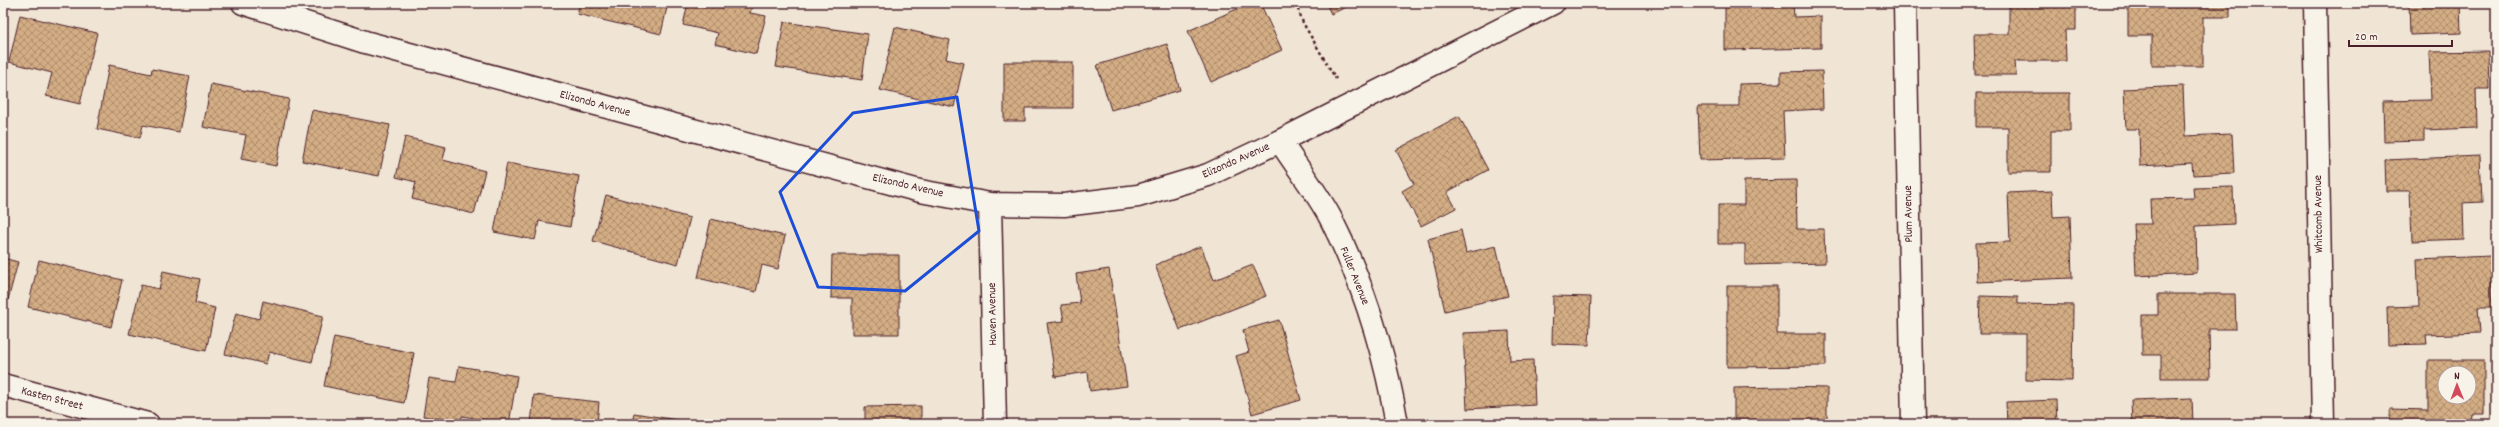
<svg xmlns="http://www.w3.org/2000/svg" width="2499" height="427" font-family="Dekko,sans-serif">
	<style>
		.building { fill: url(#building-cross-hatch); stroke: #4a1f2b; fill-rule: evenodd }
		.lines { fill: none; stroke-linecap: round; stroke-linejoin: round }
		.minor-casing { stroke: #4a1f2b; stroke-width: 25 }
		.path { stroke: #4a1f2b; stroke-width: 2.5; stroke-dasharray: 3 3; stroke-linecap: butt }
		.minor { stroke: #f7f3e8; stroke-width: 22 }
		.marked { fill: none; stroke: #1d4ed8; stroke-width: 3; stroke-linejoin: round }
		.labels { text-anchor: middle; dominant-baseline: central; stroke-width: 3; stroke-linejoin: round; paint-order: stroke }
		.street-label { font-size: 12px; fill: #4a1f2b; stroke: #f7f3e8 }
	</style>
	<defs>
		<pattern id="building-cross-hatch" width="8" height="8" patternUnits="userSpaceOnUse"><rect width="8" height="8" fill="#d3ad84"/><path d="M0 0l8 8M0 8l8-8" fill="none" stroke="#ad8c6c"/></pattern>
	</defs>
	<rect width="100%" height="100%" fill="#f0e5d4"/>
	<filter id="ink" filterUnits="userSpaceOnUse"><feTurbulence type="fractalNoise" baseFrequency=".025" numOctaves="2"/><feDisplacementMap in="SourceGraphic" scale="8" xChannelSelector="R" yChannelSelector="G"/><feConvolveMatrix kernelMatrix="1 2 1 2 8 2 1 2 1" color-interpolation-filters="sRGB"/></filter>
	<g filter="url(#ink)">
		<g class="building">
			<polygon points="580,3 668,3 661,34 577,14"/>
			<polygon points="688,3 753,3 750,13 766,16 756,54 715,44 718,33 683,25"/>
			<polygon points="1250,3 1260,3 1282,50 1211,82 1188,31"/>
			<polygon points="1326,3 1355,3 1331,14"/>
			<polygon points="1742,3 1793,3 1794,17 1821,16 1821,48 1725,50 1725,5 1742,6"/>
			<polygon points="2009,3 2076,3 2076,30 2065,30 2066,61 2015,61 2016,75 1975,75 1974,34 2009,34"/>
			<polygon points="2128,3 2230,3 2230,17 2203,17 2203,66 2152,66 2152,36 2128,36"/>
			<polygon points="2409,3 2460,3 2461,33 2410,35"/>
			<polygon points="20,15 97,33 80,104 46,96 52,73 9,62"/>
			<polygon points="784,22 868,34 862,80 776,67"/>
			<polygon points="895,27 950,40 946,59 964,63 954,107 880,90"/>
			<polygon points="1167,44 1180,90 1111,110 1097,65"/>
			<polygon points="2488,51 2489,89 2476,89 2477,128 2424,130 2424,140 2384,141 2383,101 2431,100 2429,52"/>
			<polygon points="1004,62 1073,62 1073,108 1025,108 1025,121 1004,121"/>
			<polygon points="109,65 151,74 152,69 190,76 179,132 143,125 140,138 97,129"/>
			<polygon points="1822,71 1823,109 1783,111 1785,158 1700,160 1698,106 1739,106 1739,84 1781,83 1781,72"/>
			<polygon points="211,84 289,99 276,166 241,159 246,135 203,127"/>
			<polygon points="2183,86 2185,136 2232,134 2234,173 2193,175 2192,163 2140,166 2139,129 2126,129 2124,89"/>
			<polygon points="1976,93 2070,93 2070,131 2051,131 2051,172 2008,172 2008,127 1976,127"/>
			<polygon points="312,110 390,125 379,176 302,161"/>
			<polygon points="1459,116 1488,170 1447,192 1456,208 1421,226 1402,191 1414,184 1396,150"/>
			<polygon points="405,137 446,147 443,160 485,171 474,214 412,199 416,182 396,177"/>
			<polygon points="2480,156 2482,202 2463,203 2464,239 2412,241 2410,191 2386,191 2385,160"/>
			<polygon points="507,163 579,176 570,227 539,221 535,240 494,232"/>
			<polygon points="1796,180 1797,229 1824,229 1825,263 1745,265 1745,244 1718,244 1718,205 1744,205 1744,181"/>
			<polygon points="2233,187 2234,224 2196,226 2197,273 2136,276 2134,224 2151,224 2150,199 2194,198 2193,188"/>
			<polygon points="2052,191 2053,217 2070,216 2072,278 1977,282 1976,243 2010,242 2008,193"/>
			<polygon points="606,195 690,218 678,264 593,241"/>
			<polygon points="711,219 785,236 778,269 762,265 756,292 698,278"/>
			<polygon points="1461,230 1466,253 1496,246 1508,296 1445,311 1428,239"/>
			<polygon points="3,239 6,240 3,252"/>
			<polygon points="1201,246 1214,280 1253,265 1266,296 1180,330 1155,265"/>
			<polygon points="832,255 899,255 899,334 852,334 852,298 831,298"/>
			<polygon points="2491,256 2493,307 2478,307 2480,333 2426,335 2427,344 2388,345 2387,307 2419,306 2417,259"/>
			<polygon points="3,258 18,262 8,300 3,299"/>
			<polygon points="39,260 122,280 111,327 28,307"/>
			<polygon points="1109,269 1127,386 1090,391 1088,372 1055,377 1047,323 1064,321 1061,305 1080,303 1076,274"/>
			<polygon points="163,271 200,279 195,303 215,308 206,351 129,334 141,285 159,289"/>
			<polygon points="1727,286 1777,286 1777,334 1826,334 1826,366 1727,367"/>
			<polygon points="2158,294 2235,294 2236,329 2209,329 2210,378 2161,378 2161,355 2142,355 2142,315 2158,315"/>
			<polygon points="1553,296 1591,297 1589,345 1552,344"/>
			<polygon points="1980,296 2018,297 2018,304 2073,305 2072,381 2026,380 2026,334 1979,334"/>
			<polygon points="263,301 323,316 312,362 269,352 266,364 225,354 236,313 259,319"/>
			<polygon points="1279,320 1301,400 1252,414 1236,356 1249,352 1243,330"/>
			<polygon points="1509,331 1510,361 1533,360 1535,405 1467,409 1463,333"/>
			<polygon points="334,337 414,353 404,403 324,386"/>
			<path d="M 2428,360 L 2484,360 L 2484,414 L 2472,414 L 2471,424 L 2390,424 L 2390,409 L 2428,410 ZM 2445,373 L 2469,373 L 2469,397 L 2445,397 Z"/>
			<polygon points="459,366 517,376 509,424 462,416 461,422 423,416 429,378 456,382"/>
			<polygon points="1782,387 1827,388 1827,424 1734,424 1734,388"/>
			<polygon points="534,395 599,402 597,424 531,424"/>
			<polygon points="2192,398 2193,424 2132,424 2131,400"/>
			<polygon points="2056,400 2057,424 2007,424 2006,402"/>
			<polygon points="921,406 921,424 865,424 865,407"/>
			<polygon points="634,413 702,424 632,424"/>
			<polygon points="1556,422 1556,424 1506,424"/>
			<polygon points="1717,422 1717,424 1682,424 1682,423"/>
		</g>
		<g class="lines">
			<defs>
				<g id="minor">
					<polyline points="243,3 365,42 920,191 990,204 1064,205 1138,196 1208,175 1280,141 1553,3"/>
					<polyline points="1905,3 1913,424"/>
					<polyline points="2315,3 2323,424"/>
					<path d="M 1280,141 C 1296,166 1316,191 1330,217 C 1363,282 1385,353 1397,424"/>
					<polyline points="990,204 995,424"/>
					<polyline points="3,385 148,424"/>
				</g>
			</defs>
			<use href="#minor" class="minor-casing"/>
			<polyline class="path" points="1296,3 1303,23 1336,79"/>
			<use href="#minor" class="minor"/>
		</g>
	</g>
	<path class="marked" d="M 957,97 L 979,231 L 905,291 L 818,287 L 780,192 L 853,113 Z"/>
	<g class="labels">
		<g class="street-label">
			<text transform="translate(595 104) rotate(15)">Elizondo Avenue</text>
			<text transform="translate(1236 161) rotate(-24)">Elizondo Avenue</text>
			<text transform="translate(908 186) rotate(13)">Elizondo Avenue</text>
			<text transform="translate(1909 214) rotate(-91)">Plum Avenue</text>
			<text transform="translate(2319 214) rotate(-91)">Whitcomb Avenue</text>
			<text transform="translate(1354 276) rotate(68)">Fuller Avenue</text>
			<text transform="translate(993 314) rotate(-91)">Haven Avenue</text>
			<text transform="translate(52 399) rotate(15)">Kasten Street</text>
		</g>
	</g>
	<rect width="2499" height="427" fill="none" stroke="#f7f3e8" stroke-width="16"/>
	<rect x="8" y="8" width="2483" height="411" fill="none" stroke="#4a1f2b" stroke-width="1.5" filter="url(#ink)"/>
	<g transform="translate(2457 385) rotate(359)"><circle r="19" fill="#f7f3e8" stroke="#b29e9c"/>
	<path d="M0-3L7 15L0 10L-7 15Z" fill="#d1495b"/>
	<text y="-6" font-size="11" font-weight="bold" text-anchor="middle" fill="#4a1f2b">N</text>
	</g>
	<path d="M2349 40v6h103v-6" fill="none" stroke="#4a1f2b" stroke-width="2"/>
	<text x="2355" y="40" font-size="12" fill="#4a1f2b" stroke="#f7f3e8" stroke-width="3" paint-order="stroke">20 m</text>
</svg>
